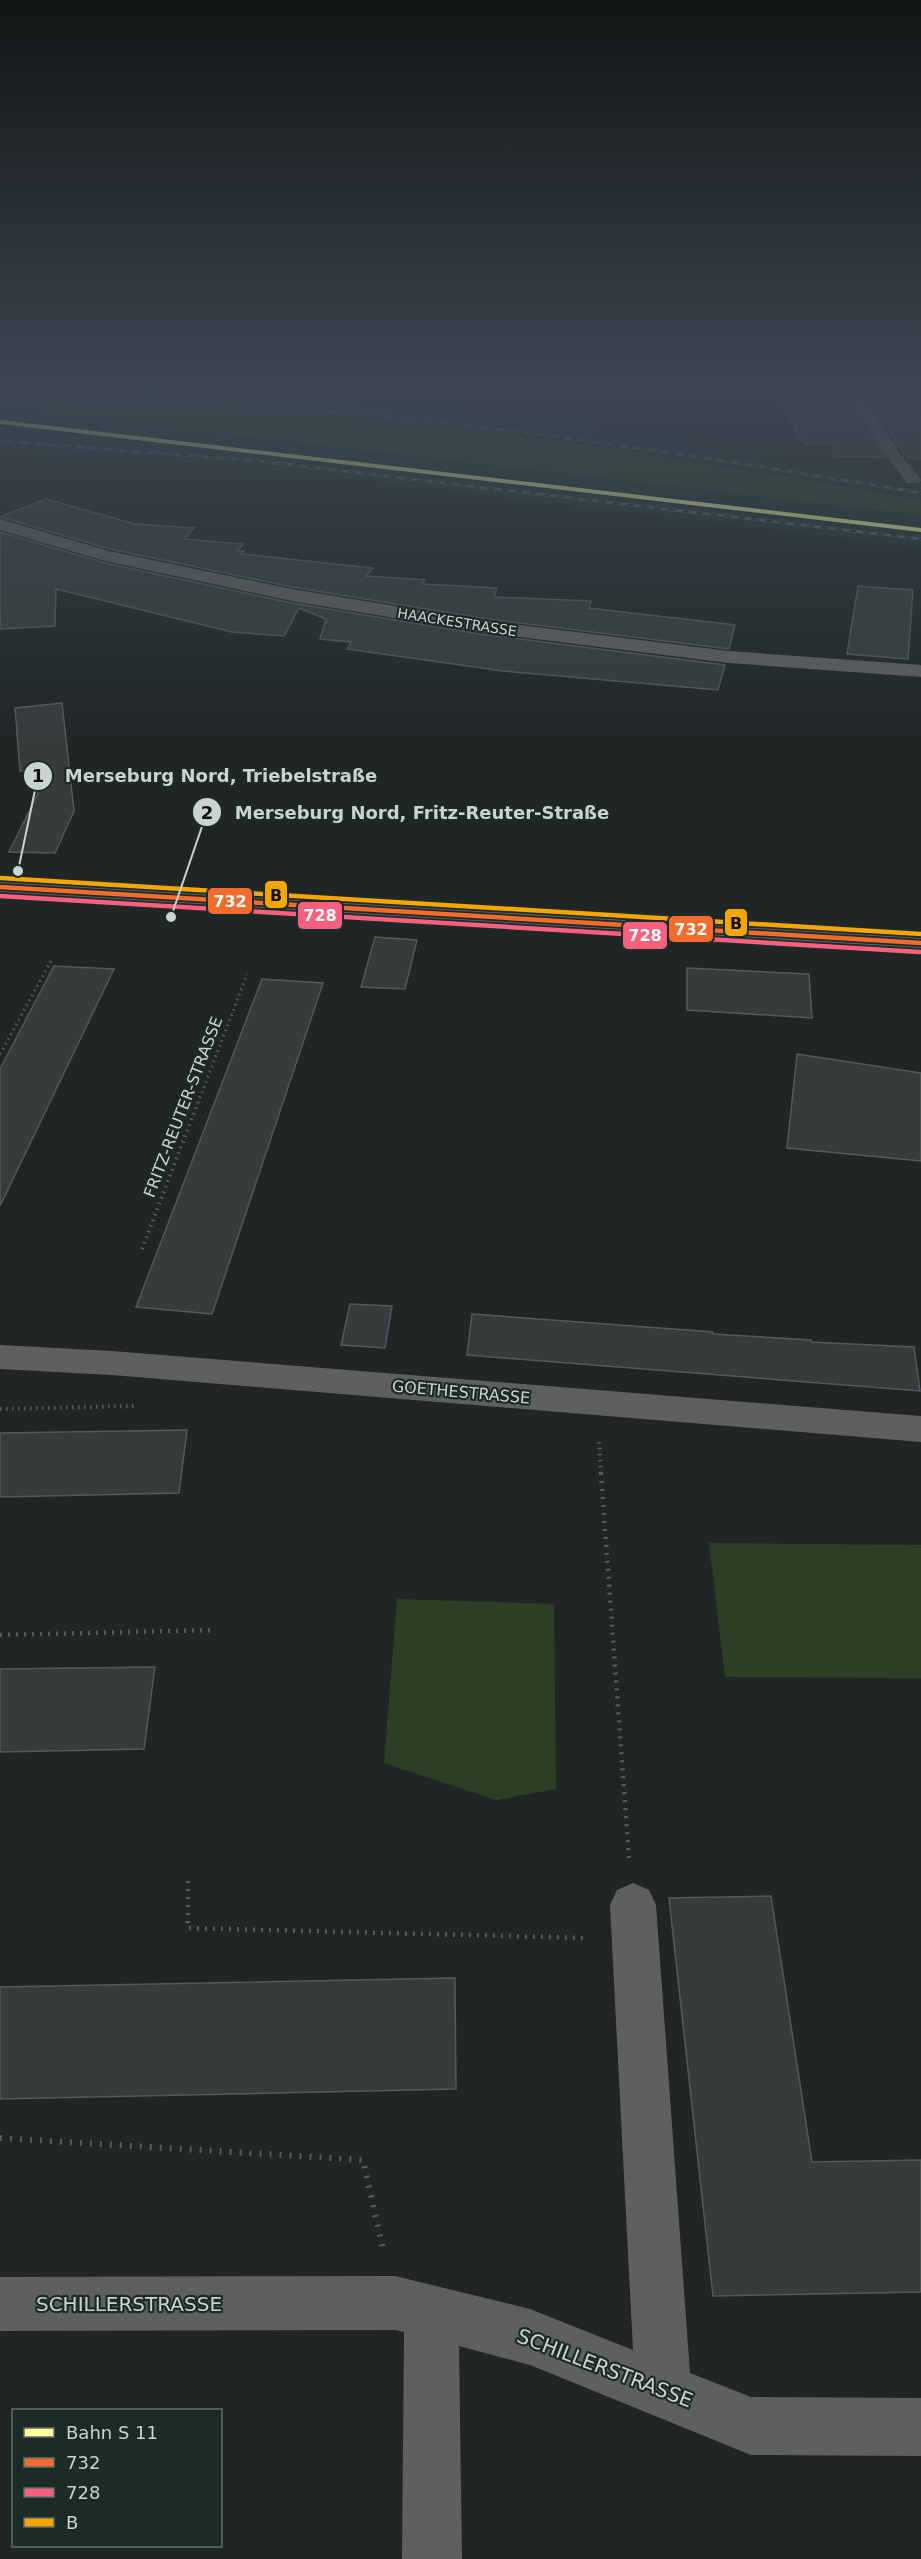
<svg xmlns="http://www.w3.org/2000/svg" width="921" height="2559" font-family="'DejaVu Sans',sans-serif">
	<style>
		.built { fill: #1c302e }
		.green { fill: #2c3f24 }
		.building { fill: #363c3c; stroke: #53595a; stroke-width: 1.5 }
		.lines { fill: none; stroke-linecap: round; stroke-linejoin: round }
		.path-far3 { stroke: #585c5b; stroke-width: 3; stroke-dasharray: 1.5 4; stroke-linecap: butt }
		.path-far2 { stroke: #585c5b; stroke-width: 4; stroke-dasharray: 1.5 4.5; stroke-linecap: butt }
		.path-far1 { stroke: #585c5b; stroke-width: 4.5; stroke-dasharray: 2 6; stroke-linecap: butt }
		.path { stroke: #585c5b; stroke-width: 6; stroke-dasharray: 2 8; stroke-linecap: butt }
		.minor { fill: #5d605f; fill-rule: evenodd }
		.major { fill: #5c605f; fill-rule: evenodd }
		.rail-casing { stroke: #5b5d5d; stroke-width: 3 }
		.rail { stroke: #1c2a28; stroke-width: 2; stroke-dasharray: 7; stroke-linecap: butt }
		.bus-1-casing { stroke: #1c2a28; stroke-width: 8 }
		.bus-2-casing { stroke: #1c2a28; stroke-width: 8 }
		.bus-3-casing { stroke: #1c2a28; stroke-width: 8 }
		.bus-1 { stroke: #f36c2b; stroke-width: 4.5 }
		.bus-2 { stroke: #f8607d; stroke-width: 4.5 }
		.bus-3 { stroke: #f7a600; stroke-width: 4.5 }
		.rail-1-casing { stroke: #1c2a28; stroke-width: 6 }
		.rail-1 { stroke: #ffff9c; stroke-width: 4 }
		.labels { text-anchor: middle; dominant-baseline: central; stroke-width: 4.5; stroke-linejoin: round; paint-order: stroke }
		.far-street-label { font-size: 14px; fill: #cbd3d2; stroke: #1c2a28 }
		.street-label { font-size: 16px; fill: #cbd3d2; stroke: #1c2a28 }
		.near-street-label { font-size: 20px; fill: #cbd3d2; stroke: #1c2a28 }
		.leader { fill: none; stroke: #cbd3d2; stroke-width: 2 }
		.callout-dot { fill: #cbd3d2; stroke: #1c2a28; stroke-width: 2 }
		.mark-label { font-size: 18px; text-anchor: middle; font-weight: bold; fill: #111 }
		.callout-label { font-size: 18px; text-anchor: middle; font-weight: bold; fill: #cbd3d2; stroke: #1c2a28; stroke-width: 4.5; stroke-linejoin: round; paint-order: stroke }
		.line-badge { stroke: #1c2a28; stroke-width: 2 }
		.badge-label { font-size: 16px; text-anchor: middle; font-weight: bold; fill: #fff }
		.pale-badge-label { font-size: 16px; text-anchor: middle; font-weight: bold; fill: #111 }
	</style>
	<rect width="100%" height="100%" fill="#202626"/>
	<g class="built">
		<polygon points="0,388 214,393 467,414 609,432 921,487 921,500 729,468 334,416 209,408 0,403"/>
		<polygon points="0,408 921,515 921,548 250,467 0,447 0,431 17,431 0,429"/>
	</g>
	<g class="green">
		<path d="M 0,403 C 149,405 298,409 447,427 C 606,446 763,473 921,500 L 921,515 L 0,408 Z"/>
		<polygon points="709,1543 921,1545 921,1678 725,1677"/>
		<polygon points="397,1599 554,1604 556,1789 496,1800 384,1763"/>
	</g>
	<g class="building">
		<polygon points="775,390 844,393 885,457 834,456 832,444 804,444"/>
		<polygon points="863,393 921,393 921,459 907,458"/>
		<polygon points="46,499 135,524 194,528 184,539 243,544 237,551 244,551 241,554 373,568 366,576 425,580 423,584 497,588 494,597 591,601 589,608 735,625 729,649 480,618 292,587 110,549 0,517"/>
		<polygon points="0,532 105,563 292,603 480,634 725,665 718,690 503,671 347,649 351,642 320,639 326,619 299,608 284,636 232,632 56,589 55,626 0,629"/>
		<polygon points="858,586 913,590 908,659 847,654"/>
		<polygon points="62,703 74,811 55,853 9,852 50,769 20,771 15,708"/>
		<polygon points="375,937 417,940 405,989 361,987"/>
		<polygon points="54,966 114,969 0,1206 0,1069"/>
		<polygon points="687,968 809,974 812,1018 687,1010"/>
		<polygon points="262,979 323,983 212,1314 136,1307"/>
		<polygon points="797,1054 921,1073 921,1161 787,1148"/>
		<polygon points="350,1304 392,1306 385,1348 341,1345"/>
		<polygon points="472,1314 713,1332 713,1334 811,1340 811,1342 914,1347 920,1391 467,1355"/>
		<polygon points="187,1430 179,1493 0,1497 0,1433"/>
		<polygon points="155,1667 144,1749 0,1752 0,1669"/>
		<polygon points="771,1896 812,2162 921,2160 921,2292 713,2296 669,1898"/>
		<polygon points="455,1978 456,2089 0,2099 0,1987"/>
	</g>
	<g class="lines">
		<g class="path-far3">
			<polyline points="0,1054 52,959"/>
			<polyline points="200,1098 247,974"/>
		</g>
		<g class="path-far2">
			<polyline points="142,1249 200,1097"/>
			<polyline points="0,1409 134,1406"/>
			<polyline points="599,1442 601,1475"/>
		</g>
		<g class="path-far1">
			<polyline points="601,1473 629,1859"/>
			<polyline points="0,1635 216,1630"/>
			<polyline points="188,1881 188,1928 586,1938"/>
		</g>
		<polyline class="path" points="0,2138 363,2160 383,2249"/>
		<g class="minor">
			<polygon points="841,384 855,384 899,452 921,480 919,483 907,483 885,454"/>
			<polygon points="0,519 109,551 292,589 480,620 729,651 921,665 921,677 729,663 480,632 292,601 105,561 0,530"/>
			<polygon points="0,1345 112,1351 921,1416 921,1442 112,1375 0,1369"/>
			<polygon points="633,1883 649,1890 656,1905 690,2373 751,2397 921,2398 921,2456 751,2455 530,2365 459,2346 462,2559 402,2559 404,2332 395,2330 0,2331 0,2277 395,2276 530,2309 633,2350 610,1905 617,1890"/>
		</g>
		<polygon class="major" points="0,880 921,935 921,951 0,894"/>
		<defs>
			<g id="rail">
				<path d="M 0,398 C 117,399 233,402 349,413 C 541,431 731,461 921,493"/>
				<polyline points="0,441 258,461 921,539"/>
			</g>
		</defs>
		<use href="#rail" class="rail-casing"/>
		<use href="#rail" class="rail"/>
		<defs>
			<polyline id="bus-1" points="0,887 921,943"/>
			<polyline id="bus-2" points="0,896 920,952"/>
			<polyline id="bus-3" points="1,878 921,934"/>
		</defs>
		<use href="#bus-1" class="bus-1-casing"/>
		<use href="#bus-2" class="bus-2-casing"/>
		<use href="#bus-3" class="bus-3-casing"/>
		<use href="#bus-1" class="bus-1"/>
		<use href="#bus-2" class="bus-2"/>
		<use href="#bus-3" class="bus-3"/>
		<defs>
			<polyline id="rail-1" points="0,422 921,530"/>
		</defs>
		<use href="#rail-1" class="rail-1-casing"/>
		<use href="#rail-1" class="rail-1"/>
	</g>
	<linearGradient id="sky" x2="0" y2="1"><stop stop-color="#121515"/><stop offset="0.52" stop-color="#3c4752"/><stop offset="1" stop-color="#3c4752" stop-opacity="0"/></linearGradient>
	<rect width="921" height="742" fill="url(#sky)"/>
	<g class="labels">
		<g class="far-street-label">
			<text transform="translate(457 622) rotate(9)">HAACKESTRASSE</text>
		</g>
		<g class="street-label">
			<text transform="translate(183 1107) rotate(-69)">FRITZ-REUTER-STRASSE</text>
			<text transform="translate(461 1392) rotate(5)">GOETHESTRASSE</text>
		</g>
		<g class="near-street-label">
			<text x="129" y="2304">SCHILLERSTRASSE</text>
			<text transform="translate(605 2368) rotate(21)">SCHILLERSTRASSE</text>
		</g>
	</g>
	<path class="leader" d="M18 871L38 776M171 917L207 812"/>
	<g class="callout-dot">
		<circle cx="18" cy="871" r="6"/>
		<circle cx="171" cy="917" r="6"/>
		<circle cx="38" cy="776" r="15"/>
		<circle cx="207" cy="812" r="15"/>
	</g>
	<g class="mark-label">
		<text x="38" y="782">1</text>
		<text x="207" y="819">2</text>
	</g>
	<g class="callout-label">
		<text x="221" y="782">Merseburg Nord, Triebelstraße</text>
		<text x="422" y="819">Merseburg Nord, Fritz-Reuter-Straße</text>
	</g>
	<g class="line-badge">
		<rect x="264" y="880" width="24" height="29" rx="6" fill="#f7a600"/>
		<rect x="207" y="887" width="46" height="28" rx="6" fill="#f36c2b"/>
		<rect x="297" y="901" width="46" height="29" rx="6" fill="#f8607d"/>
		<rect x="724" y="908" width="24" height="29" rx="6" fill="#f7a600"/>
		<rect x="668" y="915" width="46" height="28" rx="6" fill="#f36c2b"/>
		<rect x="622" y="921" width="46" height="29" rx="6" fill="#f8607d"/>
	</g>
	<g class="badge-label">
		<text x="230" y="907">732</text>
		<text x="320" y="921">728</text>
		<text x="691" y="935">732</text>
		<text x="645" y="941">728</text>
	</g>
	<g class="pale-badge-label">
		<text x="276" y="901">B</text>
		<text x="736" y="929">B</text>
	</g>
	<rect x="12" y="2409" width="210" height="138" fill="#1c2a28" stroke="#626e6c" stroke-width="1.5"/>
	<rect x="24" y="2428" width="30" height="9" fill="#ffff9c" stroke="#626e6c" stroke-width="1.5"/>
	<text x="66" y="2439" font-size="18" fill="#cbd3d2">Bahn S 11</text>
	<rect x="24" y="2458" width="30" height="9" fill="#f36c2b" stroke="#626e6c" stroke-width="1.5"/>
	<text x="66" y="2469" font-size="18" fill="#cbd3d2">732</text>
	<rect x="24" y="2488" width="30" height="9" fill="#f8607d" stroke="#626e6c" stroke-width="1.5"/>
	<text x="66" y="2499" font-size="18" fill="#cbd3d2">728</text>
	<rect x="24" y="2518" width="30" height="9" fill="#f7a600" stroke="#626e6c" stroke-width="1.5"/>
	<text x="66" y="2529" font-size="18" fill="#cbd3d2">B</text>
</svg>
